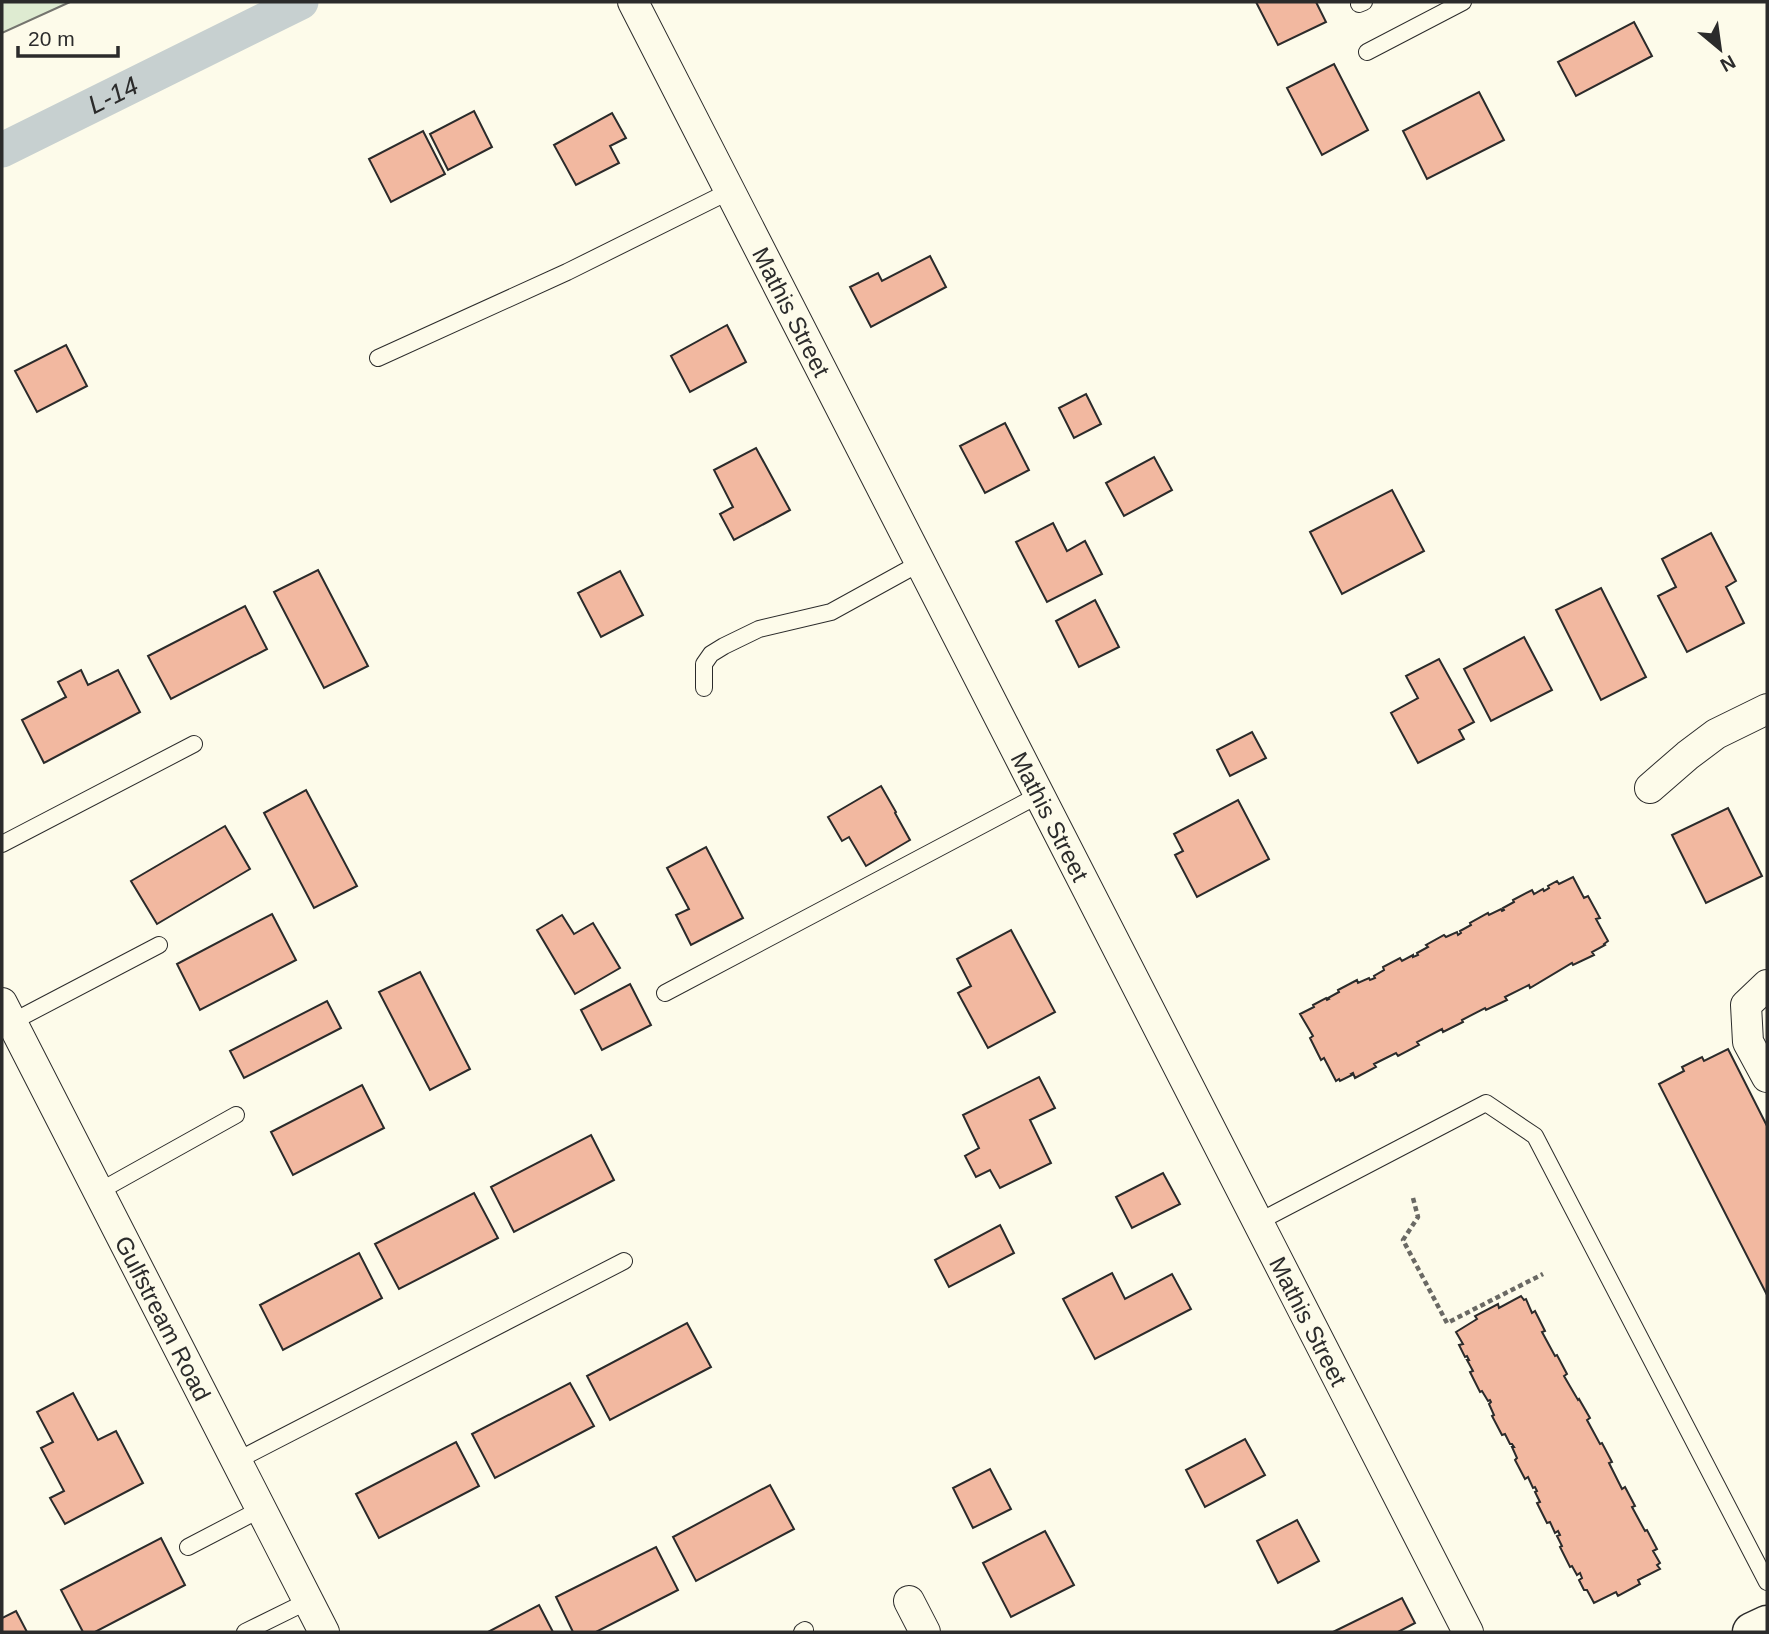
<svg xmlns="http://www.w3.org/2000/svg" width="1769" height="1634" font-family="Arial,sans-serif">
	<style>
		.green { fill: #deebd1; stroke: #74746e; stroke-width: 2 }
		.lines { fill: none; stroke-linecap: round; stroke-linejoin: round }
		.canal { stroke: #c7d0d0; stroke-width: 35 }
		.building { fill: #f2b8a0; stroke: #2b2b2b; stroke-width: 2 }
		.lane-casing { stroke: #2b2b2b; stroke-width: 18 }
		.street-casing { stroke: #2b2b2b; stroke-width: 32 }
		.secondary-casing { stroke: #2b2b2b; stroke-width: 41 }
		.path { stroke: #6a6964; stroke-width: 4.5; stroke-dasharray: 5 3.5; stroke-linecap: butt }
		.lane { stroke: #fdfbea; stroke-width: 16 }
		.street { stroke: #fdfbea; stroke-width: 30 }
		.secondary { stroke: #fdfbea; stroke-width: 38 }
		.labels { text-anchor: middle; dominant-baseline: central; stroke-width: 5; stroke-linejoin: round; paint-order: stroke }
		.street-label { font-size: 24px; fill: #2b2b2b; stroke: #fdfbea }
		.water-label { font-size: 26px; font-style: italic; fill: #2b2b2b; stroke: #fdfbea }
	</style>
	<rect width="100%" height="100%" fill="#fdfbea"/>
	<polygon class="green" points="2,2 70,2 2,33"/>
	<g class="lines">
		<path class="canal" id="s1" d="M 2,150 L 301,2"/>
	</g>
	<g class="building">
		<polygon points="1256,2 1316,2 1326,22 1278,45"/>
		<polygon points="1634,22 1652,56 1576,96 1558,62"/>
		<polygon points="1334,64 1368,130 1322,155 1287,88"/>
		<polygon points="1479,92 1504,140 1427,179 1403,131"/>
		<polygon points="474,111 492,147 448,170 430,134"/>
		<polygon points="612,113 626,138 610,146 619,163 576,185 554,145"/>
		<polygon points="423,131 445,174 391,202 369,159"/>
		<polygon points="930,256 946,287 871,327 850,287 878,273 882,281"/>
		<polygon points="727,325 746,362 690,392 671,356"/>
		<polygon points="66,345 87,386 37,412 15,371"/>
		<polygon points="1086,394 1101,424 1074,438 1059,408"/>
		<polygon points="1005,423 1029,470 985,493 960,446"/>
		<polygon points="756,448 790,510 734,540 720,514 733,507 714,470"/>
		<polygon points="1154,457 1172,490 1124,516 1106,483"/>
		<polygon points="1392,490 1424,551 1342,594 1310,532"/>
		<polygon points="1053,523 1067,551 1085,541 1102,574 1047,602 1016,542"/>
		<polygon points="1711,533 1736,581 1726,587 1744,623 1687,652 1658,596 1676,587 1662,559"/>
		<polygon points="318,570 368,666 324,688 274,592"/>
		<polygon points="620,571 643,615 601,637 578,593"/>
		<polygon points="1601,588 1646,677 1601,700 1556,610"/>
		<polygon points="1095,600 1119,647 1079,667 1056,621"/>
		<polygon points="245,606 267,649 171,699 148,656"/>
		<polygon points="1524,637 1552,690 1491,721 1464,669"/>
		<polygon points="1439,659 1474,722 1459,730 1464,739 1418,763 1391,713 1418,698 1406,676"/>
		<polygon points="81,670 88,685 118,670 140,712 44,763 22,720 66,697 58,682"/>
		<polygon points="1252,732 1266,758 1230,776 1217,750"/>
		<polygon points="881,786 896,812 895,813 910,840 866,866 849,837 842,841 828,817"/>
		<polygon points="306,790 357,886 314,908 264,813"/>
		<polygon points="1238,800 1269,859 1197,897 1175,855 1183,851 1174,834"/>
		<polygon points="1728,808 1762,876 1706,903 1672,835"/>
		<polygon points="225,826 250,869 157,924 131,881"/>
		<polygon points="706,847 743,918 691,945 676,915 689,909 667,868"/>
		<polygon points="1573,877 1584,898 1588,896 1600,918 1596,919 1608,941 1604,944 1605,945 1592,952 1594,955 1573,965 1572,963 1530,988 1529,985 1505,997 1507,1000 1486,1010 1485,1008 1462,1020 1463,1022 1443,1032 1442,1029 1417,1042 1419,1045 1398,1056 1396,1053 1374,1064 1376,1067 1355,1078 1353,1073 1351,1074 1352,1075 1340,1081 1339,1079 1336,1081 1324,1058 1321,1060 1310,1038 1313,1036 1300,1014 1314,1007 1313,1005 1326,998 1327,1000 1329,999 1328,998 1339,992 1338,990 1357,980 1358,983 1369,978 1370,980 1375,978 1374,976 1384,970 1383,967 1400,958 1402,961 1413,955 1413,957 1418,955 1417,953 1428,947 1426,945 1444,935 1446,937 1457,932 1458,935 1461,933 1460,931 1471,925 1470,923 1488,913 1489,915 1501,909 1502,911 1504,910 1503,908 1514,902 1513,900 1532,890 1534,894 1543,889 1544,891 1549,888 1548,886 1557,881 1559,884"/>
		<polygon points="272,914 296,960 200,1010 177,964"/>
		<polygon points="562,915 574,934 593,923 620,968 575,994 537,930"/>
		<polygon points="1011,930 1055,1012 988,1048 958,993 971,986 957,959"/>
		<polygon points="420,972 470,1069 430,1090 379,992"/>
		<polygon points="630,984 651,1025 602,1050 581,1010"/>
		<polygon points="327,1001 341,1028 244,1078 230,1051"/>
		<polygon points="1728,1049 1767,1126 1767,1295 1659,1084 1684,1071 1682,1067 1702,1057 1704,1061"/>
		<polygon points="1039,1077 1055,1108 1030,1120 1051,1163 1000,1188 990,1170 976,1177 965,1156 979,1148 963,1115"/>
		<polygon points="362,1085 384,1128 293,1175 271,1132"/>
		<polygon points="591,1135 614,1180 514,1232 491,1187"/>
		<polygon points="1163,1173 1180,1204 1132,1228 1116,1197"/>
		<polygon points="474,1193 498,1238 399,1289 375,1244"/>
		<polygon points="1000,1225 1014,1253 949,1287 935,1260"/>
		<polygon points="359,1253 382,1298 283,1350 260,1305"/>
		<polygon points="1112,1273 1125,1299 1172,1274 1191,1309 1095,1359 1063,1299"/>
		<polygon points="1521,1296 1524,1300 1526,1299 1532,1313 1535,1311 1545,1331 1542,1332 1555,1356 1557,1355 1567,1374 1564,1376 1578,1400 1579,1399 1590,1418 1587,1420 1600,1444 1602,1443 1612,1462 1609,1463 1622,1489 1625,1487 1635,1506 1632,1507 1645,1531 1647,1530 1657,1549 1653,1551 1660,1563 1657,1565 1660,1569 1638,1580 1640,1584 1618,1596 1616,1592 1594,1603 1587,1590 1584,1590 1579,1580 1582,1578 1580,1573 1577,1575 1572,1566 1570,1567 1560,1547 1562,1546 1557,1536 1560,1535 1558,1531 1555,1533 1550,1522 1547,1523 1537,1503 1540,1502 1535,1492 1537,1491 1535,1487 1533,1488 1528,1477 1525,1479 1515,1460 1517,1458 1512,1447 1514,1447 1512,1444 1510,1444 1505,1434 1502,1435 1492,1416 1494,1415 1489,1404 1491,1402 1490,1400 1488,1401 1482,1391 1480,1392 1470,1372 1473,1371 1467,1360 1469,1360 1467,1356 1465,1357 1459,1345 1463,1344 1456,1332 1477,1319 1475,1316 1498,1304 1499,1308"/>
		<polygon points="687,1323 711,1367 610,1420 587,1376"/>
		<polygon points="570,1383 594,1426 495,1478 472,1434"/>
		<polygon points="73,1393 98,1440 116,1431 143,1483 65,1524 50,1498 64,1491 41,1448 53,1442 37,1412"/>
		<polygon points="1245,1439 1265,1475 1205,1507 1186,1470"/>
		<polygon points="456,1442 479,1486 379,1538 356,1494"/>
		<polygon points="990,1469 1011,1509 973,1528 953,1488"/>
		<polygon points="770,1485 794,1529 696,1581 673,1537"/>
		<polygon points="1297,1520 1319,1561 1278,1583 1257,1541"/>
		<polygon points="1045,1531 1074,1585 1011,1617 983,1563"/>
		<polygon points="161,1538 185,1585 95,1632 83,1632 61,1590"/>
		<polygon points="656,1547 678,1590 596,1632 573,1632 556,1597"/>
		<polygon points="1402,1598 1415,1623 1398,1632 1333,1632"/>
		<polygon points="539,1605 553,1632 488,1632"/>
		<polygon points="16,1611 27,1632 2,1632 2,1618"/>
	</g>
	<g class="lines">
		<defs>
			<g id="lane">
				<polyline points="1359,4 1364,2"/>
				<polyline points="1367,52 1463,2"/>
				<polyline points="378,358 567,272 730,191"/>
				<polyline points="704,688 704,664 711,654 724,646 759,629 831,612 920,563"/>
				<polyline points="2,844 194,744"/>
				<polyline points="665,993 1039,795"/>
				<polyline points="12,1022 159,945"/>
				<polyline points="98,1192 236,1115"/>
				<polyline points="1258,1222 1486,1103 1535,1136 1767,1582"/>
				<polyline points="236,1461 624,1261"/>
				<polyline points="188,1547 261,1509"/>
				<polyline points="245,1632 308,1601"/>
				<polyline points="802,1632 805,1630"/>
			</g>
			<g id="street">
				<path id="s2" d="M 633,2 L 1468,1632"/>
				<polyline points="1650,788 1688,755 1716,734 1767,709"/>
				<polyline points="1767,985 1746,1005 1748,1042 1767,1077"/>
				<path id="s3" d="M 2,1003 L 324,1632"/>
				<polyline points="909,1601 925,1632"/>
			</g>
			<polyline id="secondary" points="1752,1632 1767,1625"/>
		</defs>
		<use href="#lane" class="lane-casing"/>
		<use href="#street" class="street-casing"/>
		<use href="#secondary" class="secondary-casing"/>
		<polyline class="path" points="1413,1198 1418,1217 1403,1240 1447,1323 1543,1274"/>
		<use href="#lane" class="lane"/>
		<use href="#street" class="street"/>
		<use href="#secondary" class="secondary"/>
	</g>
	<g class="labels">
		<g class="street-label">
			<text stroke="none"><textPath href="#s2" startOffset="348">Mathis Street</textPath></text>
			<text stroke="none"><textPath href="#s2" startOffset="915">Mathis Street</textPath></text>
			<text stroke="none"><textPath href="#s3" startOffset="354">Gulfstream Road</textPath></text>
			<text stroke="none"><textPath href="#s2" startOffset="1482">Mathis Street</textPath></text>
		</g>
		<g class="water-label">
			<text stroke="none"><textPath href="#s1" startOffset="124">L-14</textPath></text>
		</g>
	</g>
	<rect width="1769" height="1634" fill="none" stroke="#2b2b2b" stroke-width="7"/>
	<g transform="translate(1720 49) rotate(151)" stroke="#fdfbea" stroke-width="5" paint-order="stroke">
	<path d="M0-5L12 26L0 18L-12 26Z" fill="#2b2b2b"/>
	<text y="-10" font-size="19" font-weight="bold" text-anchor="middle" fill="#2b2b2b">N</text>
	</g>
	<path d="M18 46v10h100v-10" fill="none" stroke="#2b2b2b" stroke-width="3.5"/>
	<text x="28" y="46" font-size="21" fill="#2b2b2b" stroke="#fdfbea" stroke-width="5" paint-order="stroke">20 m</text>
</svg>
